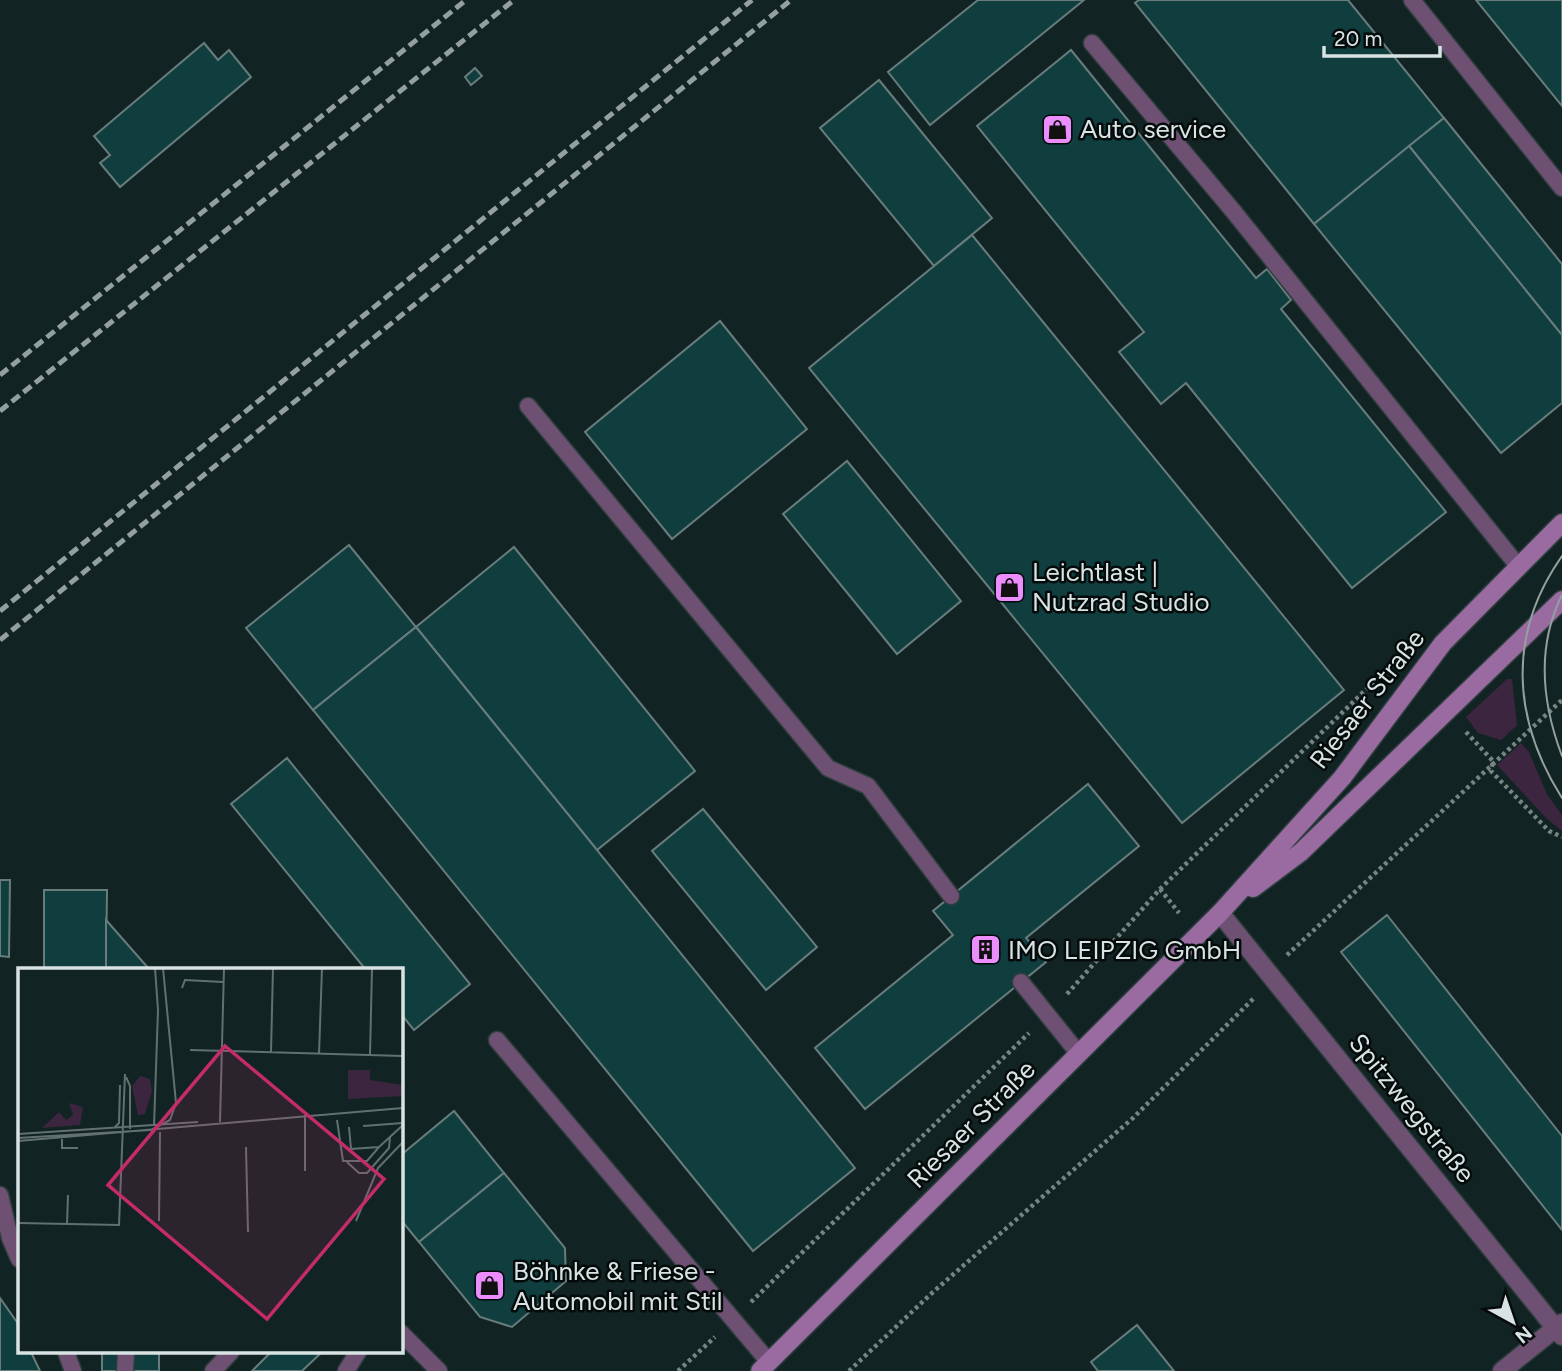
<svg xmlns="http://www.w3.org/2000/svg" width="1562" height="1371" font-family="Figtree,sans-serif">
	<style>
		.green { fill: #3b253f }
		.building { fill: #103e3f; stroke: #697c7c; stroke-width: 2 }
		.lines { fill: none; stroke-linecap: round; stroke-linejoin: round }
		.lane-casing { stroke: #2e3e3e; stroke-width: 19 }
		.street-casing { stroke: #2e3e3e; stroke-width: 21 }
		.secondary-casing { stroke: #2e3e3e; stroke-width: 21 }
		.path { stroke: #778484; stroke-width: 4.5; stroke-dasharray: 3.5 3.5; stroke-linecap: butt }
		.lane { stroke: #6d5072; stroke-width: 16 }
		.street { stroke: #6d5072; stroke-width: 18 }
		.secondary { stroke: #996ba1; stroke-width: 18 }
		.tram { stroke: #94a0a0; stroke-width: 2 }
		.rail { stroke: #94a0a0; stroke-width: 5; stroke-dasharray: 10 5; stroke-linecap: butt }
		.labels { text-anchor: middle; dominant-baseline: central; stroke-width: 5; stroke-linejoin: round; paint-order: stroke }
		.poi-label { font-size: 26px; fill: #d9e3e3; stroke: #050b0b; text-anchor: start }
		.street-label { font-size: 26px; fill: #d9e3e3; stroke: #050b0b }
		.inset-road { fill: none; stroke: #627070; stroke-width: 2 }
		.view { fill: #c42c69; fill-opacity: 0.15; stroke: #c42c69; stroke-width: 3.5 }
		.inset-edge { fill: none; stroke: #d9e3e3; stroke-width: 3.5 }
	</style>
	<rect width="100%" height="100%" fill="#122323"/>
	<g class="green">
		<polygon points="1507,679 1512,679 1517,725 1501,740 1478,733 1466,717"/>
		<polygon points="1521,743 1529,752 1547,794 1562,815 1562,831 1546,818 1497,765"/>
	</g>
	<g class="building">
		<polygon points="978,0 1084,0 930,125 888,72"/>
		<polygon points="1139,0 1348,0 1444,118 1314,224 1135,3"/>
		<polygon points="1476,0 1562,0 1562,106"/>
		<polygon points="204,43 218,60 229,50 251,77 120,187 100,163 110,155 94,136"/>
		<polygon points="1071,50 1256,278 1267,269 1291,300 1281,309 1446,512 1352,588 1186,383 1161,404 1119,352 1144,332 977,126"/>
		<polygon points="475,68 482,76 471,85 465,77"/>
		<polygon points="879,80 992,218 934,266 820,128"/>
		<polygon points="1444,118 1562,264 1562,335 1409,146"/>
		<polygon points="1409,146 1562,335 1562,403 1501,453 1314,224"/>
		<polygon points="972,235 1344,690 1182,823 809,368"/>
		<polygon points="720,321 807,429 672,539 585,432"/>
		<polygon points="847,461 961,601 897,654 783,514"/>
		<polygon points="349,545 416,627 313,710 246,628"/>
		<polygon points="514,547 695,771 597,850 416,627"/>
		<polygon points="416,627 855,1168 753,1251 313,710"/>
		<polygon points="287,758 470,984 414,1030 401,1014 401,970 366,970 231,804"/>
		<polygon points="1088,784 1139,846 1026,938 1046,962 865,1109 815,1048 953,935 933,911"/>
		<polygon points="703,809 817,947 766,990 652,851"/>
		<polygon points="0,880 10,880 9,957 0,956"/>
		<polygon points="44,890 107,890 106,970 44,970"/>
		<polygon points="1387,915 1562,1136 1562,1230 1341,952"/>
		<polygon points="106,920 150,970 106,970"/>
		<polygon points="454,1111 504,1173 419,1242 401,1220 401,1155"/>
		<polygon points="504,1173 565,1248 566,1281 512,1327 480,1317 419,1242"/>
		<polygon points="0,1298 19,1325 19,1352 31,1352 40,1371 0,1371"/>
		<polygon points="1137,1325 1174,1371 1098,1371 1091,1362"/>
		<rect x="102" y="1352" width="57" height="19"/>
		<polygon points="271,1352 322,1352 302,1371 252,1371"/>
	</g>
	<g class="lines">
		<defs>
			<g id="lane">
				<polyline points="1412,0 1562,188"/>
				<polyline points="1092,43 1234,212 1518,566"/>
				<polyline points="528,406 828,768 868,786 951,896"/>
				<polyline points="1021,982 1079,1054"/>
				<polyline points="497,1040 769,1362"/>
				<polyline points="0,1195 10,1238 19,1259"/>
				<polyline points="401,1333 439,1371"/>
				<polyline points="66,1352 73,1371"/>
				<polyline points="125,1371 126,1352"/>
				<polyline points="213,1371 231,1352"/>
				<polyline points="346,1371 358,1352"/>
			</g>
			<g id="street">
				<polyline points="1220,913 1562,1336"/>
				<polyline points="1502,1371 1562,1323"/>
			</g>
			<g id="secondary">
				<polyline points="1253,888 1301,852 1562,600"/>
				<polyline points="760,1371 1220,913 1342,778 1443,643 1562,523"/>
			</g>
		</defs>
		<use href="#lane" class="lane-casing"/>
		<use href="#street" class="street-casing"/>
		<use href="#secondary" class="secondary-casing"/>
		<g class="path">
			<polyline points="1466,732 1493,761 1491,771 1549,831 1562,837"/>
			<polyline points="1160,889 1179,913"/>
			<polyline points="1287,955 1562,700"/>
			<polyline points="1067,994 1160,889 1380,676"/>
			<polyline points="751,1302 1029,1033"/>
			<polyline points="678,1371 715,1337"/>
			<polyline points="849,1371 933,1292 1133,1118 1255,997"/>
		</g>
		<use href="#lane" class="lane"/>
		<use href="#street" class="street"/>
		<use href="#secondary" class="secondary"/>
		<g class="tram">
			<path d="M 1562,556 C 1507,634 1512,719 1562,798"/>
			<path d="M 1562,595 C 1536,647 1542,703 1562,756"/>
		</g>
		<g class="rail">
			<polyline points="0,375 466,0"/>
			<polyline points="0,411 514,0"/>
			<polyline points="0,611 752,0"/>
			<polyline points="0,640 791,0"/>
		</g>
	</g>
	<defs>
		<symbol id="shop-square" viewBox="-11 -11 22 22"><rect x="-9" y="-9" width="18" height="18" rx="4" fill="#eb8dfc" stroke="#050b0b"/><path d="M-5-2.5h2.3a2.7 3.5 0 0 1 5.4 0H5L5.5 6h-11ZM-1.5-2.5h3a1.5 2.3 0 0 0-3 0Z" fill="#111"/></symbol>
		<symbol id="building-square" viewBox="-11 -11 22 22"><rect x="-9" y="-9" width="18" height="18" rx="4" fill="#eb8dfc" stroke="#050b0b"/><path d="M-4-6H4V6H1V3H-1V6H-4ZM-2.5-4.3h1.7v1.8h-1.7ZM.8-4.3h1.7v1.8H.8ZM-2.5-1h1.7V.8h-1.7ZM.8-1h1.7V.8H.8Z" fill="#111"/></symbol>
	</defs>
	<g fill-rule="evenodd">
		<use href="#shop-square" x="1040" y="112" width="35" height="35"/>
		<use href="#shop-square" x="992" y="570" width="35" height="35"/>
		<use href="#building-square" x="968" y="932" width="35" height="35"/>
		<use href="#shop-square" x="472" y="1268" width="35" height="35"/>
	</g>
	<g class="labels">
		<g class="poi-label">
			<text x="1080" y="129">Auto service</text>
			<text x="1032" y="572">Leichtlast |<tspan x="1032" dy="30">Nutzrad Studio</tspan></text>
			<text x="1008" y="950">IMO LEIPZIG GmbH</text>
			<text x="513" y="1271">Böhnke &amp; Friese -<tspan x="513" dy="30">Automobil mit Stil</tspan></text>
		</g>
		<g class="street-label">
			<text transform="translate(1367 699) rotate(-52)">Riesaer Straße</text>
			<text transform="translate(1412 1108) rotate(51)">Spitzwegstraße</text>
			<text transform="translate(971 1124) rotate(-45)">Riesaer Straße</text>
		</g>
	</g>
	<g transform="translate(18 968)">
		<rect width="385" height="385" fill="#122323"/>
		<path d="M 330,102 L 352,102 L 352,112 L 385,117 L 385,128 L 330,131 ZM 122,108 L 132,111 L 134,123 L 127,146 L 120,147 L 114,118 ZM 51,135 L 65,139 L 62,157 L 24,160 L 41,144 L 48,152 L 55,147 Z" fill="#3b253f"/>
		<path class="inset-road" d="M 35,0 L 58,0M 164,20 L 167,12 L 205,14M 172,82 L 385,88M 253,84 L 255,0M 301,86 L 304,0M 352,87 L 354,0M 108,109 L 112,118 L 112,161M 287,147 L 287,203M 319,152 L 325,193 L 349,193 L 361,179M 202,154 L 206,0M 136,158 L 140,42 L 137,0M 345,158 L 385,155M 331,159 L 333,181 L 361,179 L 385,157M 96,160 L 101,155 L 102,117M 0,166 L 180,154M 0,170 L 133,162 L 152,152 L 158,135 L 145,0M 44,171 L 44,180 L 60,180M 0,173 L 385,140M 228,179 L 230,264M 329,194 L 341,205 L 349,205 L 371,180 L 372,169M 141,253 L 142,164M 338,253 L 360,200 L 385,174M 0,255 L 101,257 L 107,106M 49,256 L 50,227"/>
		<path class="view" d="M 207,78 L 366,211 L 249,351 L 90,217 Z"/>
		<rect width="385" height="385" class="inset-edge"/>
	</g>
	<g transform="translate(1513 1322) rotate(140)" stroke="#050b0b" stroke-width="5" paint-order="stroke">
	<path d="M0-5L12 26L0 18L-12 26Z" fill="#d9e3e3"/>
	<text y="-10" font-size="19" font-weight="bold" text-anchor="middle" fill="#d9e3e3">N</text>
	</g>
	<path d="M1324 46v10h116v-10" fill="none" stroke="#d9e3e3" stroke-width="3.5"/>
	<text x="1334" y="46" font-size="21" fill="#d9e3e3" stroke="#050b0b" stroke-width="5" paint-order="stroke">20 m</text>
</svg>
